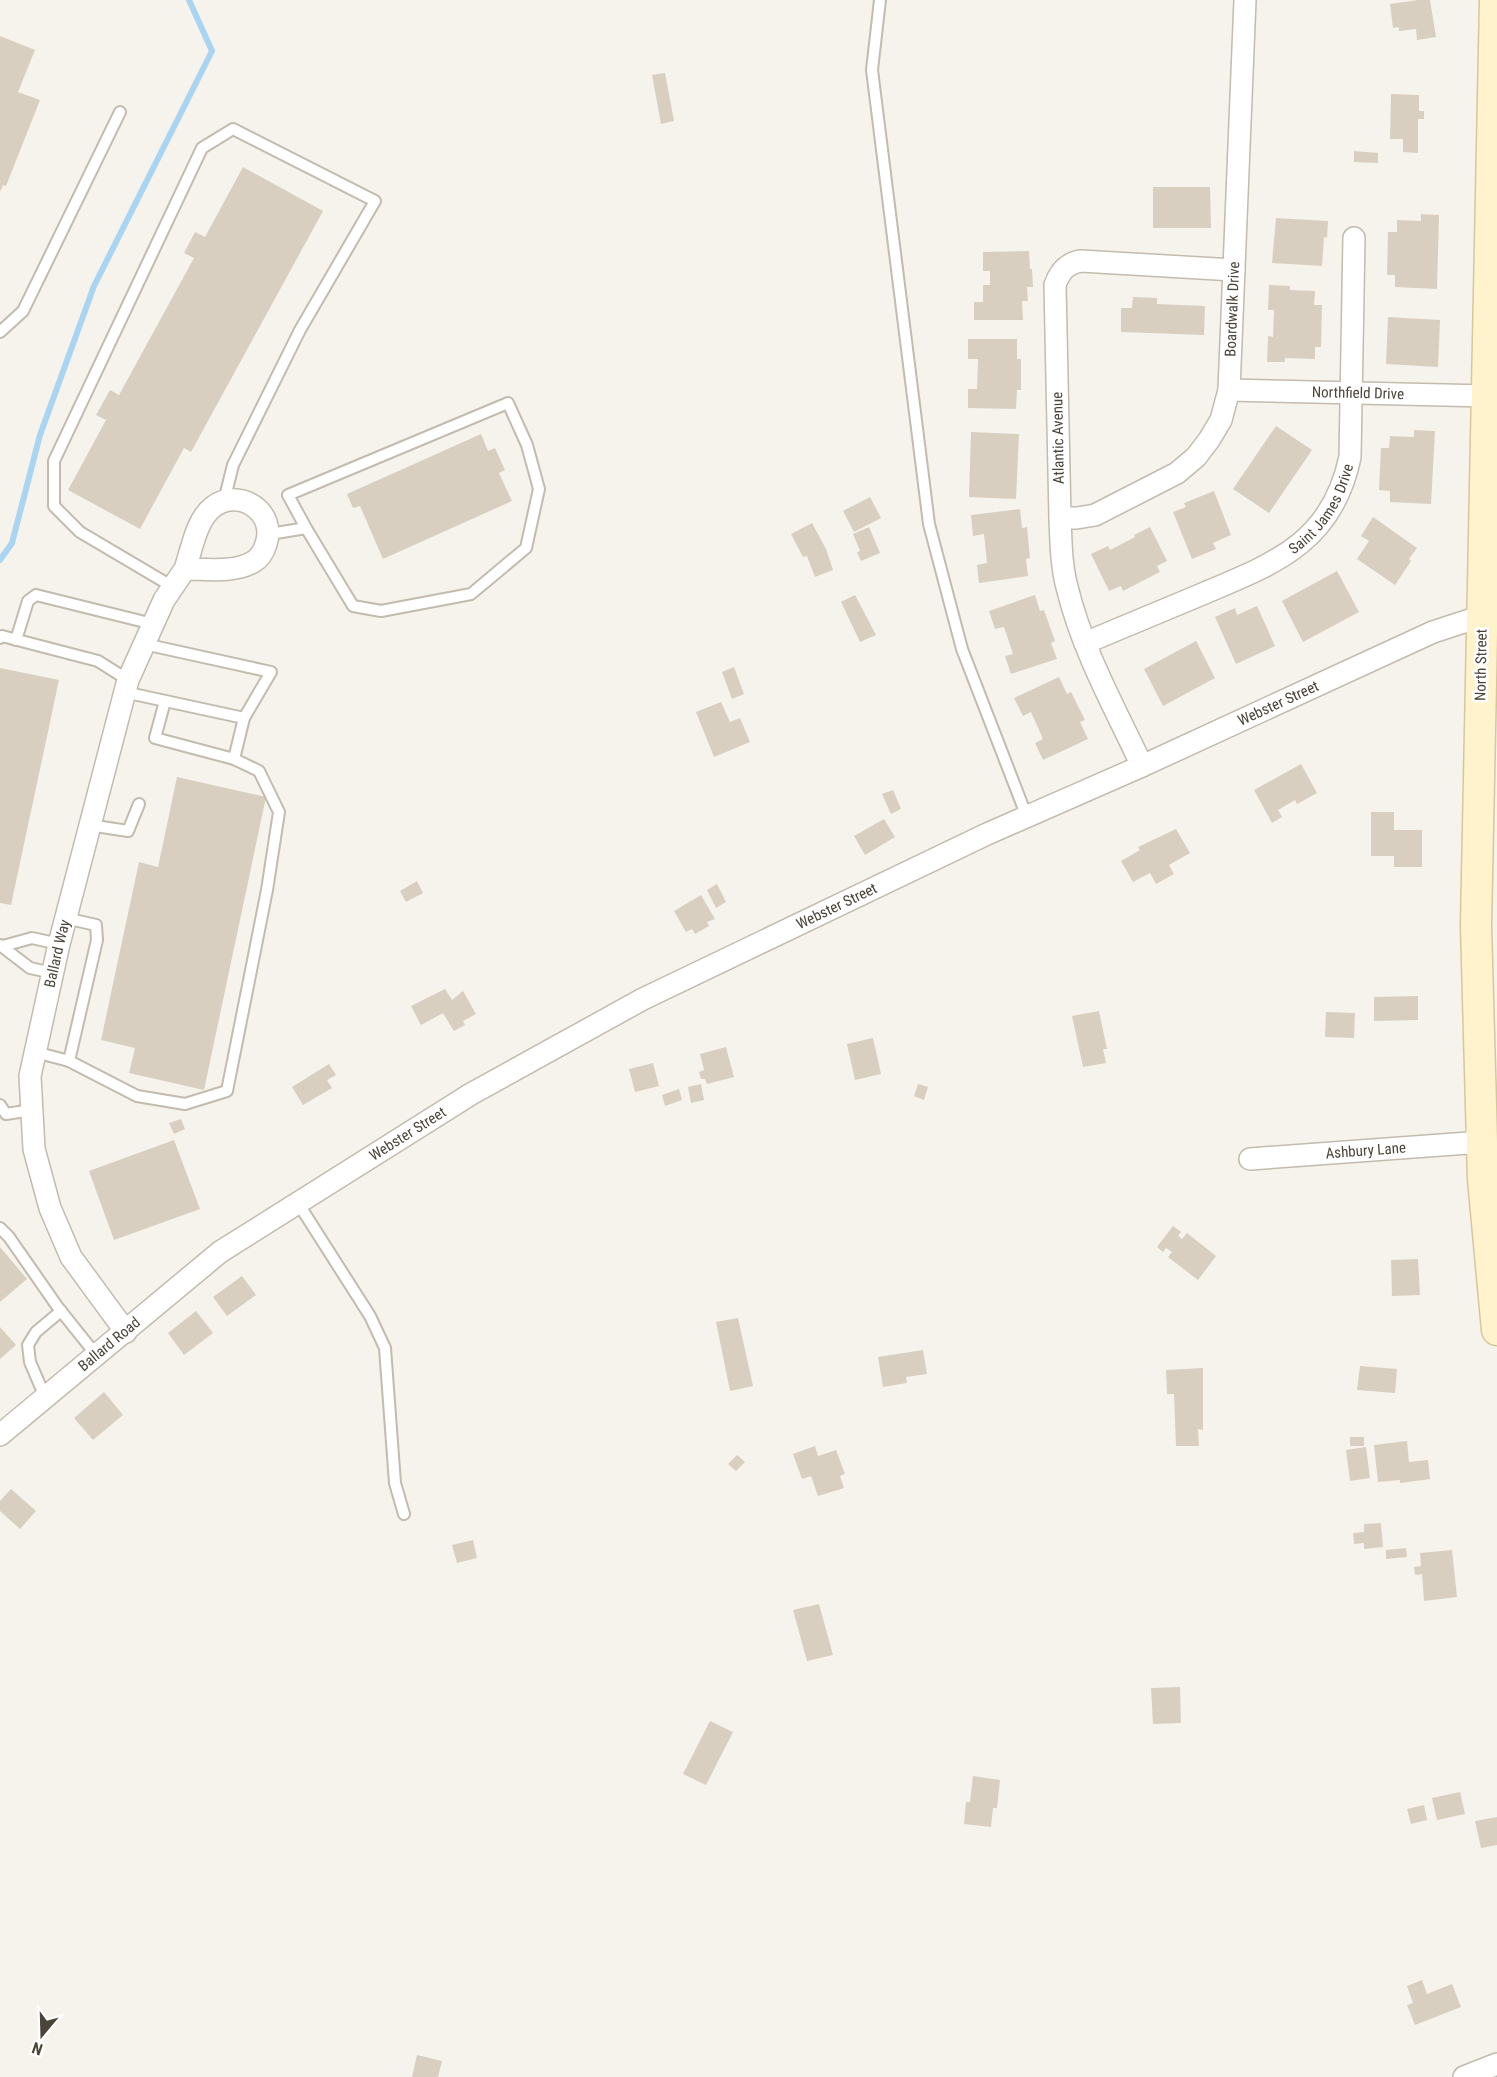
<svg xmlns="http://www.w3.org/2000/svg" width="1497" height="2077" font-family="'Roboto Condensed',sans-serif">
	<style>
		.lines { fill: none; stroke-linecap: round; stroke-linejoin: round }
		.stream { stroke: #a9d4f2; stroke-width: 6 }
		.building { fill: #d8cfc1 }
		.lane-casing { stroke: #c2bbae; stroke-width: 14 }
		.street-casing { stroke: #c2bbae; stroke-width: 24 }
		.secondary-casing { stroke: #d6c79b; stroke-width: 33 }
		.lane { stroke: #fff; stroke-width: 10 }
		.street { stroke: #fff; stroke-width: 21 }
		.secondary { stroke: #fff3cd; stroke-width: 30 }
		.labels { text-anchor: middle; dominant-baseline: central; stroke-width: 5; stroke-linejoin: round; paint-order: stroke }
		.street-label { font-size: 15px; fill: #4b4439; stroke: #fff }
	</style>
	<rect width="100%" height="100%" fill="#f6f3ec"/>
	<g class="lines">
		<polyline class="stream" points="0,560 12,543 40,435 94,286 212,51 189,0"/>
	</g>
	<g class="building">
		<polygon points="1418,0 1430,0 1436,37 1417,40 1416,29 1399,31 1399,27 1393,28 1390,4"/>
		<polygon points="0,36 35,50 18,92 40,100 6,186 3,185 0,192"/>
		<polygon points="665,73 674,121 661,124 652,75"/>
		<polygon points="1391,94 1419,95 1419,111 1424,111 1424,119 1418,119 1418,153 1403,152 1403,139 1390,139"/>
		<polygon points="1354,151 1378,153 1378,163 1354,162"/>
		<polygon points="243,167 323,211 191,452 184,448 140,529 68,490 106,420 96,415 110,390 119,395 194,258 184,253 195,232 205,237"/>
		<polygon points="1153,187 1210,187 1211,228 1153,228"/>
		<polygon points="1421,214 1439,215 1437,289 1395,287 1395,275 1387,275 1388,232 1397,232 1397,220 1421,221"/>
		<polygon points="1276,218 1328,221 1327,238 1324,237 1322,266 1272,263"/>
		<polygon points="1029,251 1030,269 1032,269 1033,287 1027,287 1028,301 1022,301 1023,320 974,320 974,302 983,302 983,285 990,285 990,271 983,271 983,252"/>
		<polygon points="1269,285 1290,286 1290,290 1315,291 1314,305 1322,305 1321,347 1315,347 1315,359 1285,358 1285,362 1267,362 1268,336 1273,337 1274,310 1268,310"/>
		<polygon points="1133,297 1157,298 1157,304 1205,306 1204,335 1121,332 1121,308 1132,308"/>
		<polygon points="1388,317 1440,320 1438,367 1386,364"/>
		<polygon points="968,339 1017,339 1017,359 1021,359 1021,390 1017,390 1016,409 968,408 968,389 977,389 978,359 968,359"/>
		<polygon points="1276,426 1312,450 1269,513 1233,489"/>
		<polygon points="1414,430 1435,431 1431,504 1390,502 1390,491 1379,490 1381,448 1389,448 1390,436 1414,437"/>
		<polygon points="971,432 1019,434 1016,499 969,497"/>
		<polygon points="481,434 488,451 495,448 505,470 499,473 512,501 383,559 360,506 353,508 347,494"/>
		<polygon points="1214,491 1231,535 1213,543 1216,549 1192,559 1173,512 1186,507 1184,503"/>
		<polygon points="870,497 881,518 854,532 843,511"/>
		<polygon points="1020,509 1022,528 1027,527 1030,558 1026,559 1028,576 979,583 977,565 987,563 984,534 973,536 971,515"/>
		<polygon points="1373,517 1417,548 1409,559 1411,561 1395,585 1357,559 1369,541 1361,536"/>
		<polygon points="812,523 826,549 833,570 815,577 807,556 803,557 791,534"/>
		<polygon points="869,527 880,553 861,561 857,552 860,551 853,534"/>
		<polygon points="1150,527 1167,561 1157,566 1160,572 1123,591 1121,586 1109,591 1091,554 1108,546 1110,550 1135,537 1134,535"/>
		<polygon points="1337,571 1359,612 1303,642 1282,601"/>
		<polygon points="855,595 876,635 860,642 841,602"/>
		<polygon points="1035,595 1040,611 1044,610 1055,641 1051,643 1057,659 1011,674 1005,656 1013,654 1004,627 995,629 989,611"/>
		<polygon points="1257,606 1275,646 1236,664 1215,617 1235,608 1237,615"/>
		<polygon points="1196,641 1215,678 1163,706 1144,669"/>
		<polygon points="734,667 744,694 732,699 722,672"/>
		<polygon points="0,668 59,680 11,905 0,903"/>
		<polygon points="1059,677 1067,694 1071,692 1085,720 1080,722 1088,739 1043,760 1035,743 1043,739 1031,712 1023,716 1014,698"/>
		<polygon points="721,702 730,722 740,718 750,742 714,757 696,712"/>
		<polygon points="1301,764 1317,793 1297,804 1295,800 1278,810 1282,817 1272,823 1254,790"/>
		<polygon points="177,777 266,797 204,1090 129,1073 135,1048 101,1040 139,862 158,867"/>
		<polygon points="893,790 901,809 891,814 882,794"/>
		<polygon points="1371,812 1394,812 1394,830 1422,830 1422,867 1394,867 1394,856 1371,856"/>
		<polygon points="884,819 895,837 865,855 854,836"/>
		<polygon points="1176,829 1190,853 1169,865 1174,874 1156,884 1150,873 1133,882 1121,861 1140,850 1138,847"/>
		<polygon points="417,881 423,893 406,902 400,891"/>
		<polygon points="717,884 726,902 716,908 707,890"/>
		<polygon points="701,895 715,919 707,922 709,926 695,934 692,929 686,932 674,911"/>
		<polygon points="445,989 452,1000 463,991 476,1014 463,1021 465,1025 454,1031 443,1013 421,1025 411,1006"/>
		<polygon points="1418,996 1418,1020 1374,1021 1374,997"/>
		<polygon points="1099,1011 1107,1049 1103,1049 1106,1063 1083,1067 1072,1016"/>
		<polygon points="1326,1012 1355,1013 1354,1038 1325,1037"/>
		<polygon points="873,1038 881,1074 855,1080 847,1044"/>
		<polygon points="726,1047 734,1077 707,1084 705,1079 701,1079 699,1072 704,1070 700,1054"/>
		<polygon points="653,1063 659,1086 635,1092 629,1069"/>
		<polygon points="329,1064 336,1075 327,1080 332,1088 303,1105 292,1087"/>
		<polygon points="701,1084 704,1100 691,1103 688,1087"/>
		<polygon points="918,1084 928,1087 924,1100 914,1096"/>
		<polygon points="679,1089 682,1100 665,1106 662,1095"/>
		<polygon points="181,1119 185,1129 174,1134 169,1123"/>
		<polygon points="174,1140 200,1209 114,1240 89,1171"/>
		<polygon points="1173,1226 1181,1232 1178,1236 1182,1239 1187,1233 1216,1256 1198,1280 1168,1257 1172,1252 1166,1248 1163,1252 1157,1247"/>
		<polygon points="0,1247 27,1279 0,1302"/>
		<polygon points="1418,1259 1420,1295 1392,1296 1391,1260"/>
		<polygon points="242,1276 256,1295 227,1316 213,1297"/>
		<polygon points="196,1311 213,1333 184,1355 168,1333"/>
		<polygon points="738,1318 753,1386 730,1391 716,1322"/>
		<polygon points="0,1327 16,1345 0,1359"/>
		<polygon points="923,1350 927,1374 906,1377 907,1383 883,1387 878,1357"/>
		<polygon points="1360,1366 1397,1369 1395,1393 1357,1390"/>
		<polygon points="1203,1368 1203,1430 1198,1429 1199,1446 1176,1446 1174,1394 1167,1394 1166,1370"/>
		<polygon points="104,1392 123,1415 93,1440 74,1418"/>
		<rect x="1350" y="1437" width="14" height="9"/>
		<polygon points="1407,1441 1409,1462 1428,1460 1430,1479 1400,1483 1400,1480 1378,1482 1374,1445"/>
		<polygon points="815,1446 818,1456 836,1450 845,1474 840,1476 844,1488 818,1496 811,1476 802,1479 793,1454"/>
		<polygon points="1366,1447 1370,1478 1350,1481 1346,1450"/>
		<polygon points="737,1455 745,1462 736,1471 728,1464"/>
		<polygon points="11,1489 36,1511 20,1529 0,1511 0,1501"/>
		<polygon points="1381,1523 1383,1547 1364,1549 1364,1543 1354,1544 1353,1533 1364,1532 1364,1524"/>
		<polygon points="473,1540 477,1558 457,1563 452,1545"/>
		<polygon points="1406,1548 1407,1557 1386,1559 1386,1550"/>
		<polygon points="1452,1550 1457,1597 1424,1601 1422,1574 1415,1575 1414,1567 1421,1566 1420,1553"/>
		<polygon points="819,1604 833,1655 807,1661 793,1610"/>
		<polygon points="1180,1687 1181,1723 1153,1724 1151,1688"/>
		<polygon points="710,1721 733,1732 706,1785 683,1774"/>
		<polygon points="973,1776 1000,1780 997,1808 993,1808 991,1827 964,1824 966,1802 970,1802"/>
		<polygon points="1460,1792 1465,1814 1437,1820 1432,1798"/>
		<polygon points="1424,1805 1427,1820 1411,1824 1407,1809"/>
		<polygon points="1497,1817 1497,1845 1481,1848 1475,1821"/>
		<polygon points="1422,1980 1427,1994 1452,1984 1461,2007 1415,2025 1407,2005 1413,2003 1407,1986"/>
		<polygon points="417,2055 442,2061 438,2077 412,2077"/>
	</g>
	<g class="lines">
		<defs>
			<g id="lane">
				<polyline points="880,0 872,70 929,524 962,649 1027,817"/>
				<polyline points="0,332 23,311 120,112"/>
				<polyline points="270,534 306,528 353,606 381,611 471,594 526,548 539,489 527,445 508,403 288,495 306,528"/>
				<polyline points="173,587 80,532 54,506 54,461 202,148 233,129 375,201 300,330 233,465 224,501"/>
				<polyline points="0,638 2,636 98,661 128,680"/>
				<polyline points="16,640 28,601 36,595 153,624"/>
				<polyline points="144,644 271,672 244,718"/>
				<polyline points="124,692 244,718 234,759 155,738 165,701"/>
				<polyline points="89,825 128,831 139,804"/>
				<polyline points="65,918 96,925 97,940 69,1061"/>
				<polyline points="0,945 30,968 53,973"/>
				<polyline points="3,946 32,938 59,944"/>
				<polyline points="35,1052 69,1061 137,1096 185,1104 227,1091 267,890 279,812 259,771 234,759"/>
				<polyline points="0,1105 6,1114 32,1110"/>
				<polyline points="298,1203 370,1316 385,1348 395,1483 404,1514"/>
				<polyline points="0,1228 9,1237 57,1306 97,1356"/>
				<polyline points="45,1397 30,1362 28,1345 36,1332 61,1311"/>
			</g>
			<g id="street">
				<path id="s1" d="M 1229,390 L 1487,396 L 1497,398"/>
				<path id="s2" d="M 1060,518 L 1077,518 L 1095,515 L 1177,473 L 1196,457 L 1209,440 L 1221,420 L 1229,390 L 1245,0"/>
				<path id="s3" d="M 1085,643 C 1123,627 1161,611 1200,595 C 1273,564 1332,544 1350,457 L 1354,238"/>
				<path d="M 1142,766 C 1115,708 1082,650 1067,587 C 1061,565 1061,541 1060,518 L 1055,285 C 1060,271 1067,263 1081,261 L 1234,270"/>
				<path id="s4" d="M 1250,1159 L 1482,1142"/>
				<path id="s5" d="M 126,1332 L 71,1257 L 50,1208 L 34,1149 L 30,1076 L 59,944 L 128,680 L 164,600 L 185,569 C 206,569 235,573 253,562 C 260,558 264,551 266,544 C 277,512 239,487 213,507 C 196,520 192,549 185,569"/>
				<path id="s6" d="M 0,1435 L 220,1252 L 471,1094 L 643,999 L 987,834 L 1142,766 L 1433,632 L 1482,616"/>
				<polyline points="1464,2077 1497,2064"/>
			</g>
			<polyline id="secondary" points="1495,0 1476,925 1483,1179 1497,1330"/>
		</defs>
		<use href="#lane" class="lane-casing"/>
		<use href="#street" class="street-casing"/>
		<use href="#secondary" class="secondary-casing"/>
		<use href="#lane" class="lane"/>
		<use href="#street" class="street"/>
		<use href="#secondary" class="secondary"/>
	</g>
	<g class="labels">
		<g class="street-label">
			<text stroke="none"><textPath href="#s2" startOffset="309">Boardwalk Drive</textPath></text>
			<text stroke="none"><textPath href="#s1" startOffset="129">Northfield Drive</textPath></text>
			<text transform="translate(1058 438) rotate(-91)">Atlantic Avenue</text>
			<text stroke="none"><textPath href="#s3" startOffset="279">Saint James Drive</textPath></text>
			<text transform="translate(1481 665) rotate(-89)">North Street</text>
			<text stroke="none"><textPath href="#s6" startOffset="1480">Webster Street</textPath></text>
			<text stroke="none"><textPath href="#s6" startOffset="994">Webster Street</textPath></text>
			<text stroke="none"><textPath href="#s5" startOffset="406">Ballard Way</textPath></text>
			<text stroke="none"><textPath href="#s6" startOffset="508">Webster Street</textPath></text>
			<text stroke="none"><textPath href="#s4" startOffset="116">Ashbury Lane</textPath></text>
			<text stroke="none"><textPath href="#s6" startOffset="142">Ballard Road</textPath></text>
		</g>
	</g>
	<g transform="translate(42 2035) rotate(199)" stroke="#ffffff" stroke-width="4.5" paint-order="stroke">
	<path d="M0-4.5L10 22L0 15L-10 22Z" fill="#4b4439"/>
	<text y="-9" font-size="16" font-weight="bold" text-anchor="middle" fill="#4b4439">N</text>
	</g>
</svg>
